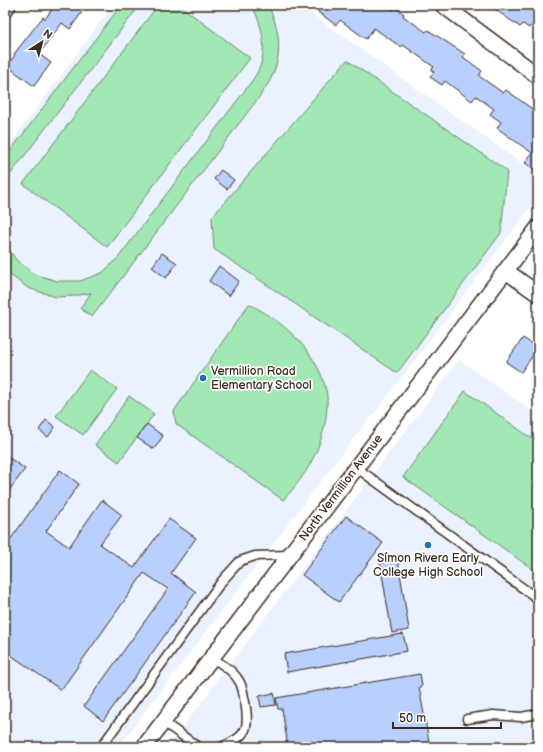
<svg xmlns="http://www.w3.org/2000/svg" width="543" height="752" font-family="'Balsamiq Sans',sans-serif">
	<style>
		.built { fill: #eaf1ff }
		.green { fill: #a2e8b5; stroke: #6e896a }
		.building { fill: #b9d0fe; stroke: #3b2a1e }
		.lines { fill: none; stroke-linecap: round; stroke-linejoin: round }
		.service-casing { stroke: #3b2a1e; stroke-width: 11 }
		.minor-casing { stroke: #3b2a1e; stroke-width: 18 }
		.service { stroke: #fff; stroke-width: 8 }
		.minor { stroke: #fff; stroke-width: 15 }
		.poi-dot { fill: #1f6fb2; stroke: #fff; stroke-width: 1.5 }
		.labels { text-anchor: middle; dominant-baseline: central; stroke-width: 3.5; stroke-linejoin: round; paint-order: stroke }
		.poi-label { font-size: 12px; fill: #3b2a1e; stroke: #fff; text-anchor: start }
		.street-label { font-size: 12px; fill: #3b2a1e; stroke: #fff }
	</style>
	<rect width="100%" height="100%" fill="#fff"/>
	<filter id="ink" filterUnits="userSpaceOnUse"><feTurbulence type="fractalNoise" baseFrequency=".025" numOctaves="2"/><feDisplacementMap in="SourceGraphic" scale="8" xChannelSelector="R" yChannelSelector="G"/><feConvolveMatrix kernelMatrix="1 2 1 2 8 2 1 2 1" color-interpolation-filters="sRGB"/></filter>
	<g filter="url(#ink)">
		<g class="built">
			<polygon points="113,5 299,5 538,175 538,197 370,419 369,418 118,747 5,747 5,151"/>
			<polygon points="459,360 538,415 538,747 168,747"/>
		</g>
		<g class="green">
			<polygon points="121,5 140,5 9,176 5,185 5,158"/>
			<polygon points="158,5 179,5 250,58 107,247 23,184"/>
			<path d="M 251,5 L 268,5 C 279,28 283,50 273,74 C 270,82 264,89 260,96 L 92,317 L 80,308 L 91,293 L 74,296 L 56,297 L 28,288 L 5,271 L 5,243 L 16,260 L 34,274 L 57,281 L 80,281 L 102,273 L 118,258 L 246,89 C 250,83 255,77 258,71 C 268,50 263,24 251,5 Z"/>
			<polygon points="347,60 507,171 501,233 397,373 214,249 212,217"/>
			<path d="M 249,304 C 283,321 317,351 326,390 C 328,398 327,409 326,417 C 321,450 306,476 283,500 L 176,424 L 174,411 Z"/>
			<polygon points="90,370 117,389 83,435 56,416"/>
			<polygon points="465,391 538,443 538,573 403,477"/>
			<polygon points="129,396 154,414 119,462 95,445"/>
		</g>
		<g class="building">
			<polygon points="55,5 87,5 70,29 62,23 39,54 51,63 34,86 7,66 15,55 14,54 35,27 43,17 45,19"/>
			<polygon points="323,5 387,5 393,10 395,7 404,14 403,16 426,32 428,30 465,54 463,57 482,71 479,76 503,93 506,90 538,113 538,172 525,163 532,153 497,128 501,122 490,114 494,109 476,96 472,101 445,81 442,85 430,77 434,72 431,70 434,67 403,45 401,47 374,28 366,39 340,20 336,25 318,12"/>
			<polygon points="489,5 538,5 538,31 531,26 529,28 523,24 520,27"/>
			<polygon points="221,170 234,180 227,189 214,179"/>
			<polygon points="162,253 177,263 166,278 152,267"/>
			<polygon points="219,266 239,281 229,296 209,281"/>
			<polygon points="523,338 538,348 521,372 506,362"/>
			<polygon points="46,420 55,427 48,437 39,430"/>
			<polygon points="147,424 163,436 154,449 137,438"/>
			<polygon points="5,455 25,469 5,496"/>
			<polygon points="60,470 79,484 46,531 69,547 102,500 122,515 100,544 134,568 169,519 196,538 171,573 196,592 103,721 84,706 168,589 144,573 61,690 5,651 5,547"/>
			<polygon points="346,516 383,543 339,602 302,575"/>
			<polygon points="398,560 409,630 392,633 380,563"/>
			<polygon points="403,634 407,651 287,672 284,654"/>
			<polygon points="420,674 422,686 419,687 430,747 288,747 282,709 278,709 276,698"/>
			<polygon points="274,693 276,705 261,707 259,696"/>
		</g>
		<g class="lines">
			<defs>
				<g id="service">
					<polyline points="357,468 538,599"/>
					<path d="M 211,657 C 221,664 233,670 239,681 C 243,686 243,695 245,702 C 250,728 247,737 221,747"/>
					<polyline points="467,719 493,715 521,717 538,714"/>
					<polyline points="162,721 198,747"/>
					<polyline points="101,747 222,581 240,561 255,556 289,555"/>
				</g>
				<g id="minor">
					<polyline points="443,5 538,76"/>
					<polyline points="5,9 8,5"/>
					<polyline points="506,271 538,294"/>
					<polyline points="144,747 538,228"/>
				</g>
			</defs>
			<use href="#service" class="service-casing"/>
			<use href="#minor" class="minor-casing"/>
			<use href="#service" class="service"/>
			<use href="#minor" class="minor"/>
		</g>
	</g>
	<g class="poi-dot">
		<circle cx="203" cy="378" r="4"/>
		<circle cx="428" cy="545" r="4"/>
	</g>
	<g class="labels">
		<g class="poi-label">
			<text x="211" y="371">Vermillion Road<tspan x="211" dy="14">Elementary School</tspan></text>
			<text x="428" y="558" text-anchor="middle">Símon Rivera Early<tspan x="428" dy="14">College High School</tspan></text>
		</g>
		<g class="street-label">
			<text transform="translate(341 488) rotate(-53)">North Vermillion Avenue</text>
		</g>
	</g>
	<rect width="543" height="752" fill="none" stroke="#fff" stroke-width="20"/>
	<rect x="10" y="10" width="523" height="732" fill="none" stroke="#3b2a1e" stroke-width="1.5" filter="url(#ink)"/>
	<g transform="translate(42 42) rotate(36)" stroke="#ffffff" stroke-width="3" paint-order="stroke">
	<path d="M0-3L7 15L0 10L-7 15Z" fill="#3b2a1e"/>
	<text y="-6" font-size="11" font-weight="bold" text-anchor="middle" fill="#3b2a1e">N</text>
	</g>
	<path d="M393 722v6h108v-6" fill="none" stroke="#3b2a1e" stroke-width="2"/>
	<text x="399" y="722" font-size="12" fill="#3b2a1e" stroke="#ffffff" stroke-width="3" paint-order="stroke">50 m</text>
</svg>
